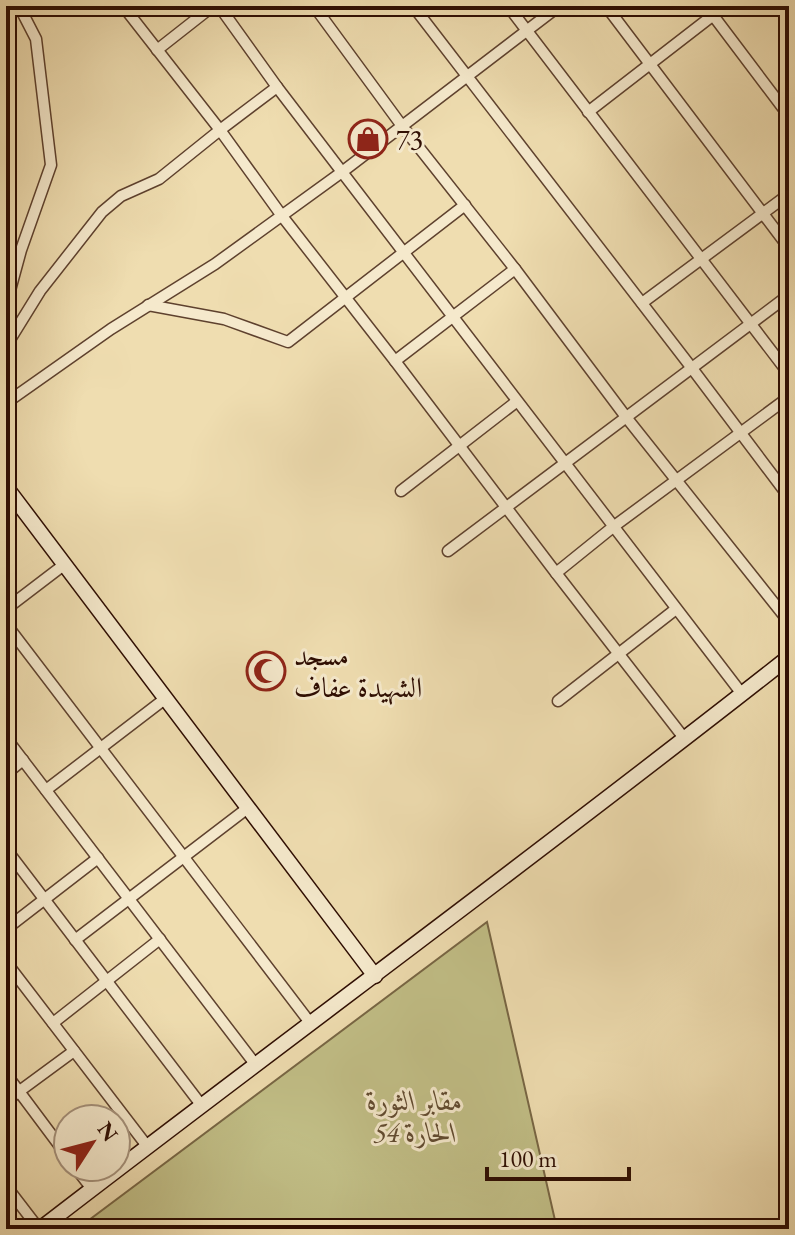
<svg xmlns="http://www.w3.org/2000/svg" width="795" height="1235" font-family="'EB Garamond',Amiri,serif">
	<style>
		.green { fill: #c1be86; stroke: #786644; stroke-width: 2 }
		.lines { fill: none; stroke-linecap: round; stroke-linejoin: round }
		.street-casing { stroke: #5e412e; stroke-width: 13 }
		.secondary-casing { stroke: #2e0d02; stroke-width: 17 }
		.street { stroke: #f5e9cc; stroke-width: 10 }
		.secondary { stroke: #f5e9cc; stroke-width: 14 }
		.labels { text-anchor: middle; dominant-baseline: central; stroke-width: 6; stroke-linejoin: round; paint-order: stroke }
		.poi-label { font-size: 28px; fill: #2e0d02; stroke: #f5e9cc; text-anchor: start }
		.park-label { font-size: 28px; font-style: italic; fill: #614b30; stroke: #f5e9cc }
	</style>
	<rect width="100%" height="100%" fill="#efddb0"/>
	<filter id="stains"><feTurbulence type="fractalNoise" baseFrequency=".0025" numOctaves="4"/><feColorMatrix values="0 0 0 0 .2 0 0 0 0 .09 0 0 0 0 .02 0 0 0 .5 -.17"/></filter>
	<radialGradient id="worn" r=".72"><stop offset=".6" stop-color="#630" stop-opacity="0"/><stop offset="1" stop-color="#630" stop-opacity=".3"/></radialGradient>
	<polygon class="green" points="487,922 557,1229 77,1229"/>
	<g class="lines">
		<defs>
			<g id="street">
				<polyline points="123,6 220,130 282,216 395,361 556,573 684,738"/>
				<polyline points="219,6 277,87 342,172 742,694"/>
				<polyline points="314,6 402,126 515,269 626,417 789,622"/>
				<polyline points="413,6 691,367 789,497"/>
				<polyline points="508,6 789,374"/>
				<polyline points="606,6 789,248"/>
				<polyline points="706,6 789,116"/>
				<polyline points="157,50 213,6"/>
				<polyline points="588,112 725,6"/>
				<polyline points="642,303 789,194"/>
				<polyline points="6,305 21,250 51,165 36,39 19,6"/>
				<polyline points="148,305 224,319 288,342 465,205"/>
				<polyline points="6,346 40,291 102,212 121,196 159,179 220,130 277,87"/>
				<polyline points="395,361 515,269"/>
				<polyline points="6,403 111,329 215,264 342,172 559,6"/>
				<polyline points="401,491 516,402"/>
				<polyline points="448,551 789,295"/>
				<polyline points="556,573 613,527 789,397"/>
				<polyline points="6,609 65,564"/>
				<polyline points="6,624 311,1024"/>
				<polyline points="558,701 676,609"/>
				<polyline points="6,738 255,1064"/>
				<polyline points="6,774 23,760"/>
				<polyline points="46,790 166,698"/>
				<polyline points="6,849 202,1106"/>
				<polyline points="6,929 98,858"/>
				<polyline points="75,940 249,807"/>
				<polyline points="6,962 147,1146"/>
				<polyline points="53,1023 160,939"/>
				<polyline points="6,1074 68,1157"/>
				<polyline points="6,1101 74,1051"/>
				<polyline points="75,1167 92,1189"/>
				<polyline points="6,1186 39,1229"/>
			</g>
			<g id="secondary">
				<polyline points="6,487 375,976"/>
				<path d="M 40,1229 C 289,1037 542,852 789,657"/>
			</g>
		</defs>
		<use href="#street" class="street-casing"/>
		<use href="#secondary" class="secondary-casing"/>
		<use href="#street" class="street"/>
		<use href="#secondary" class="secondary"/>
	</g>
	<defs>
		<symbol id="shop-ring" viewBox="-11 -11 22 22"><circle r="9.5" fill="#f5e9cc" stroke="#8f2418" stroke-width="1.5"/><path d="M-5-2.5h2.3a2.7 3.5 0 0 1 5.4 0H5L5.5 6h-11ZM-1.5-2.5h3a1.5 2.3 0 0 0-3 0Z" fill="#8f2418"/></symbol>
		<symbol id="mosque-ring" viewBox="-11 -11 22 22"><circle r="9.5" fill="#f5e9cc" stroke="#8f2418" stroke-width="1.5"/><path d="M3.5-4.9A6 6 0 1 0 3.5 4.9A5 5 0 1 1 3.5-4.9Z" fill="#8f2418"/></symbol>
	</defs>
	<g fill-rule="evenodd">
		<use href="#shop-ring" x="346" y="117" width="44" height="44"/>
		<use href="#mosque-ring" x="244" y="649" width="44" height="44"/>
	</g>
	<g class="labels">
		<g class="poi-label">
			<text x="396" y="139">73</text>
			<text x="294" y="655">مسجد<tspan x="294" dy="32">الشهيدة عفاف</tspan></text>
		</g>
		<g class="park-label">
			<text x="415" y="1100">مقابر الثورة<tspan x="415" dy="32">الحارة 54</tspan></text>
		</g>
	</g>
	<rect width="795" height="1235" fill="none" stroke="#efddb0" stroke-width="32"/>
	<rect x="8" y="8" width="779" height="1219" fill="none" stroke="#2e0d02" stroke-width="4"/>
	<rect x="16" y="16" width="763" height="1203" fill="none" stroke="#2e0d02" stroke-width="2"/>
	<g transform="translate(92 1143) rotate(54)"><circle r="38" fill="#f5e9cc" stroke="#a5917b" stroke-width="2"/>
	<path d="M0-6L14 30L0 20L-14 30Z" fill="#8f2418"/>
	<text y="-12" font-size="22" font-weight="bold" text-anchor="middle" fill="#2e0d02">N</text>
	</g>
	<path d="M487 1167v12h142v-12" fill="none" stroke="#2e0d02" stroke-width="4"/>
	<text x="499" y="1167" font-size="24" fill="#2e0d02" stroke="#f5e9cc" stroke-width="6" paint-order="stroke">100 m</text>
	<rect width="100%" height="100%" filter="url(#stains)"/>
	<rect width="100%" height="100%" fill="url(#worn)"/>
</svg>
